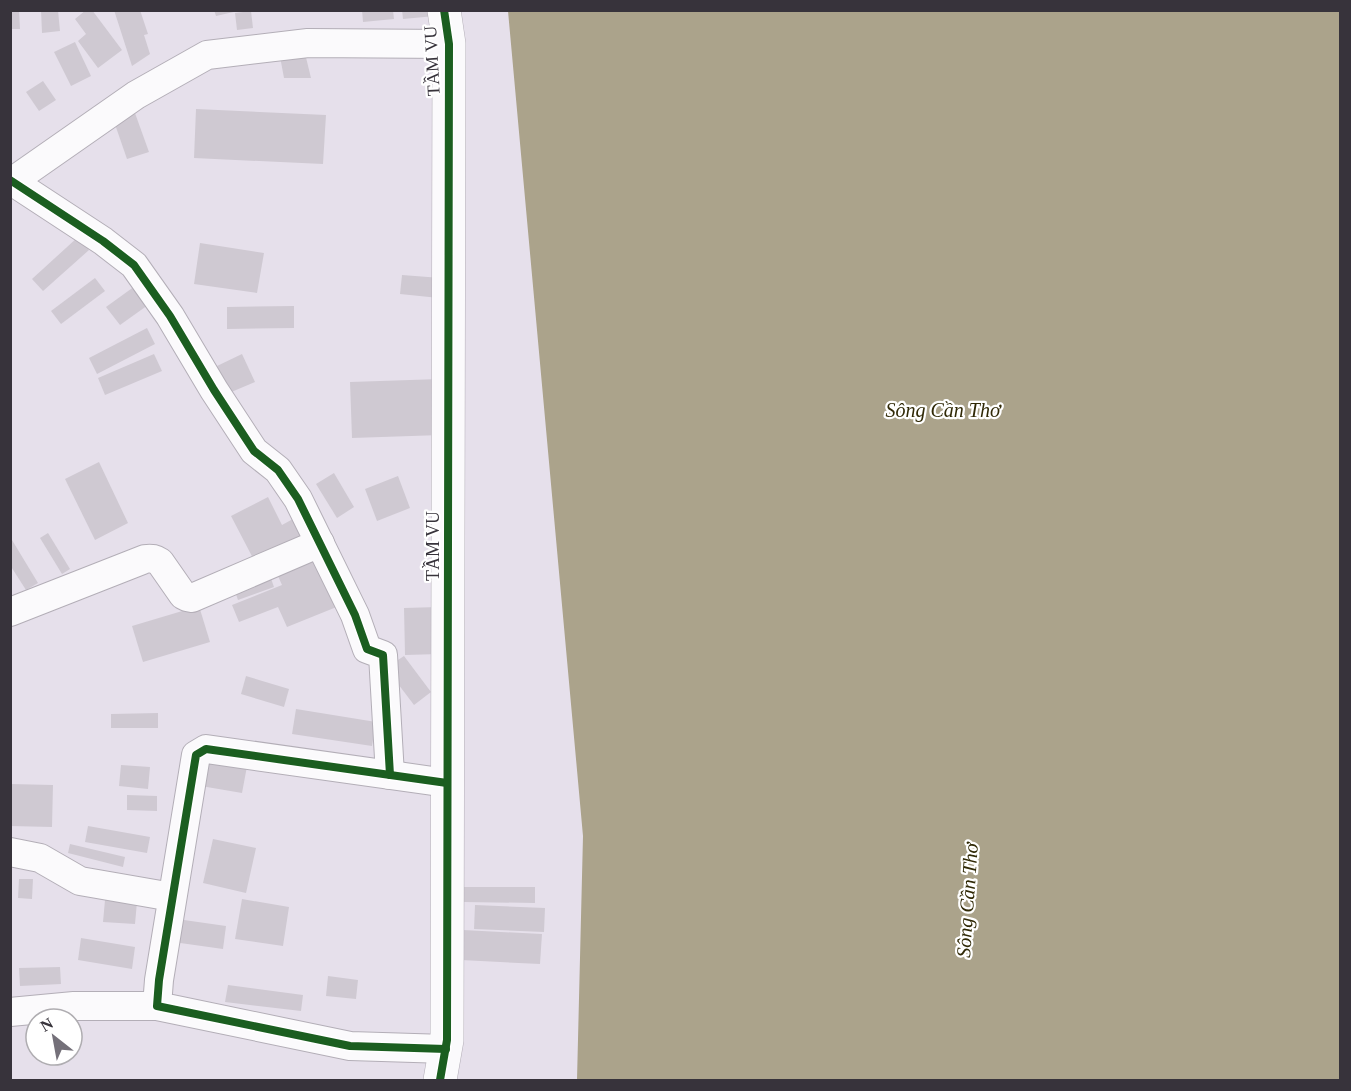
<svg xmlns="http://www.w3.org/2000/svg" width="1351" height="1091" font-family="'Times New Roman',serif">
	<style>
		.water { fill: #aba38b }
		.building { fill: #cfc9d2 }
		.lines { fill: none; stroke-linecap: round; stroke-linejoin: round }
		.minor-casing { stroke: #b3aeb7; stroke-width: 30 }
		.tertiary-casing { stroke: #b3aeb7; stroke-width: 34 }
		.minor { stroke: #fbfafc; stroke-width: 28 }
		.tertiary { stroke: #fbfafc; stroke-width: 33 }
		.cycleway-casing { stroke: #fff; stroke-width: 11 }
		.cycleway { stroke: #1b5e20; stroke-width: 8 }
		.labels { text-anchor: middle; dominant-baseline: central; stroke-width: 4.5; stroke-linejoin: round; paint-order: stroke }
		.street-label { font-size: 18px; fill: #37333b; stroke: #fff }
		.water-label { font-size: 20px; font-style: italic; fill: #302906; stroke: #fff }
	</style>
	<rect width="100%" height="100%" fill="#e6e0eb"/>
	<polygon class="water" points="508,11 1340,11 1340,1080 577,1080 583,836"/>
	<g class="building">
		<polygon points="10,10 19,10 20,29 10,29"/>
		<polygon points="41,10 58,10 60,31 42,33"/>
		<polygon points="86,10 92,10 122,50 98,68 78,41 86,34 75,19"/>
		<polygon points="114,10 140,10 148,34 144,35 150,54 132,66"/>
		<polygon points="214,10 238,10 238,11 216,16"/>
		<polygon points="362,10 393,10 394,19 363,22"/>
		<polygon points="402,10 435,10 435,16 403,19"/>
		<polygon points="251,11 253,28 237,30 235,13"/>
		<polygon points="277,41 302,41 311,78 284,78"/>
		<polygon points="75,42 91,76 71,86 54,52"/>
		<polygon points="43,81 56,100 39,111 26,92"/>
		<polygon points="131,102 149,152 127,159 110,110"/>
		<polygon points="196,109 326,115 323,164 194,158"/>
		<polygon points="78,237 89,250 43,291 32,279"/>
		<polygon points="200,243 264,253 257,293 194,284"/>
		<polygon points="402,275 441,278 439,298 400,294"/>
		<polygon points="95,278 105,291 61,324 51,311"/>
		<polygon points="142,281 155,300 120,325 106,307"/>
		<polygon points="294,306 294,328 227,329 227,307"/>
		<polygon points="147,328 155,344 97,374 89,358"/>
		<polygon points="154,354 162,371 105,395 98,378"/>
		<polygon points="242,354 255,382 229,393 217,366"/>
		<polygon points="440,379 441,435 352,438 350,382"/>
		<polygon points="99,462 128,523 95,540 65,479"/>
		<polygon points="334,473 354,507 337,518 316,484"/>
		<polygon points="398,476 410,508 377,521 365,489"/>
		<polygon points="268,497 282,525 302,514 312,535 256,564 231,516"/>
		<polygon points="48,533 70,569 62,574 40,538"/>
		<polygon points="12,540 38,583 26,590 10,565 10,541"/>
		<polygon points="321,548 344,604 287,627 278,607 239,622 232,605 282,585 274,567"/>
		<polygon points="268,570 274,587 238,600 232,583"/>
		<polygon points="199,606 210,642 143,662 132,626"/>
		<polygon points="438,607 440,654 405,655 404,608"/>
		<polygon points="404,656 431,692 414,705 386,668"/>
		<polygon points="246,676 289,689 284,707 241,694"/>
		<polygon points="296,709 376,722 372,746 292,734"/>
		<polygon points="158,713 158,728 111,728 111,714"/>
		<polygon points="207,754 248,761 242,793 201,786"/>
		<polygon points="121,765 150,767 148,789 119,786"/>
		<polygon points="10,784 53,785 52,827 10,826"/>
		<polygon points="127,795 157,796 157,811 127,810"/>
		<polygon points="88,826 150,837 147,853 85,842"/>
		<polygon points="213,839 256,848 246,893 203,883"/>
		<polygon points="70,844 125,857 123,867 68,853"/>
		<polygon points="19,879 33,879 32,899 18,898"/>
		<polygon points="464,887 535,887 535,903 464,902"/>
		<polygon points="242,899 289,907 283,946 235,939"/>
		<polygon points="105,900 137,902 135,924 103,922"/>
		<polygon points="475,905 545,908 544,932 474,929"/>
		<polygon points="170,918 226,926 223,949 166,941"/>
		<polygon points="463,930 542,934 540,964 461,960"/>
		<polygon points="81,938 135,947 132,969 78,960"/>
		<polygon points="60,967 61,984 20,986 19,968"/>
		<polygon points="328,976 358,980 356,999 326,996"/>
		<polygon points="228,985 303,995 301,1011 225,1002"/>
	</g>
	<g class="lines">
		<defs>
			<g id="minor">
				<polyline points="10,180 103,241 134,265 170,316 214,390 254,451 278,470 298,499 355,615 367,649 383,655 390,775"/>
				<polyline points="10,183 136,95 207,55 308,43 449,44"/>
				<path d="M 10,612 L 145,559 C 152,558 155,559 160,562 L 183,595 L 187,597 L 192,598 L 320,543"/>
				<polyline points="10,852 40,858 80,881 172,897"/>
				<polyline points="10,1012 74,1006 157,1006"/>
				<polyline points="446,1049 350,1046 157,1006 159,980 196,755 206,749 447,783"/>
			</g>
			<polyline id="tertiary" points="440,1080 447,1040 449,44 444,10"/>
		</defs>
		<use href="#minor" class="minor-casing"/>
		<use href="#tertiary" class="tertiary-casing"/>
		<use href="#minor" class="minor"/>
		<use href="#tertiary" class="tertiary"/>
		<defs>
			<g id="cycleway">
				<polyline points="10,180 103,241 134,265 170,316 214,390 254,451 278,470 298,499 355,615 367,649 383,655 390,775"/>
				<polyline points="446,1049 350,1046 157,1006 159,980 196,755 206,749 447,783"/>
				<polyline points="440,1080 447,1040 449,44 444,10"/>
			</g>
		</defs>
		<use href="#cycleway" class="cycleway-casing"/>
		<use href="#cycleway" class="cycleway"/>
	</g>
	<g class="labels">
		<g class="street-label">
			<text transform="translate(432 61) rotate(-93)">TẦM VU</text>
			<text transform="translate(433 546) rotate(-90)">TẦM VU</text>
		</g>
		<g class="water-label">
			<text x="943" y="410">Sông Cần Thơ</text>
			<text transform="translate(967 900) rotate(-86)">Sông Cần Thơ</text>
		</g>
	</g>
	<rect width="1351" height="1091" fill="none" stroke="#37333b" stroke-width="24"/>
	<g transform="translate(54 1037) rotate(329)"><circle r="28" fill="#ffffff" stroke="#afadb1" stroke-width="1.5"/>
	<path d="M0-4.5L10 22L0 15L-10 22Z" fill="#747079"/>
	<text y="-9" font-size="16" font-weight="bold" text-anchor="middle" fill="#37333b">N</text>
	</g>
</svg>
